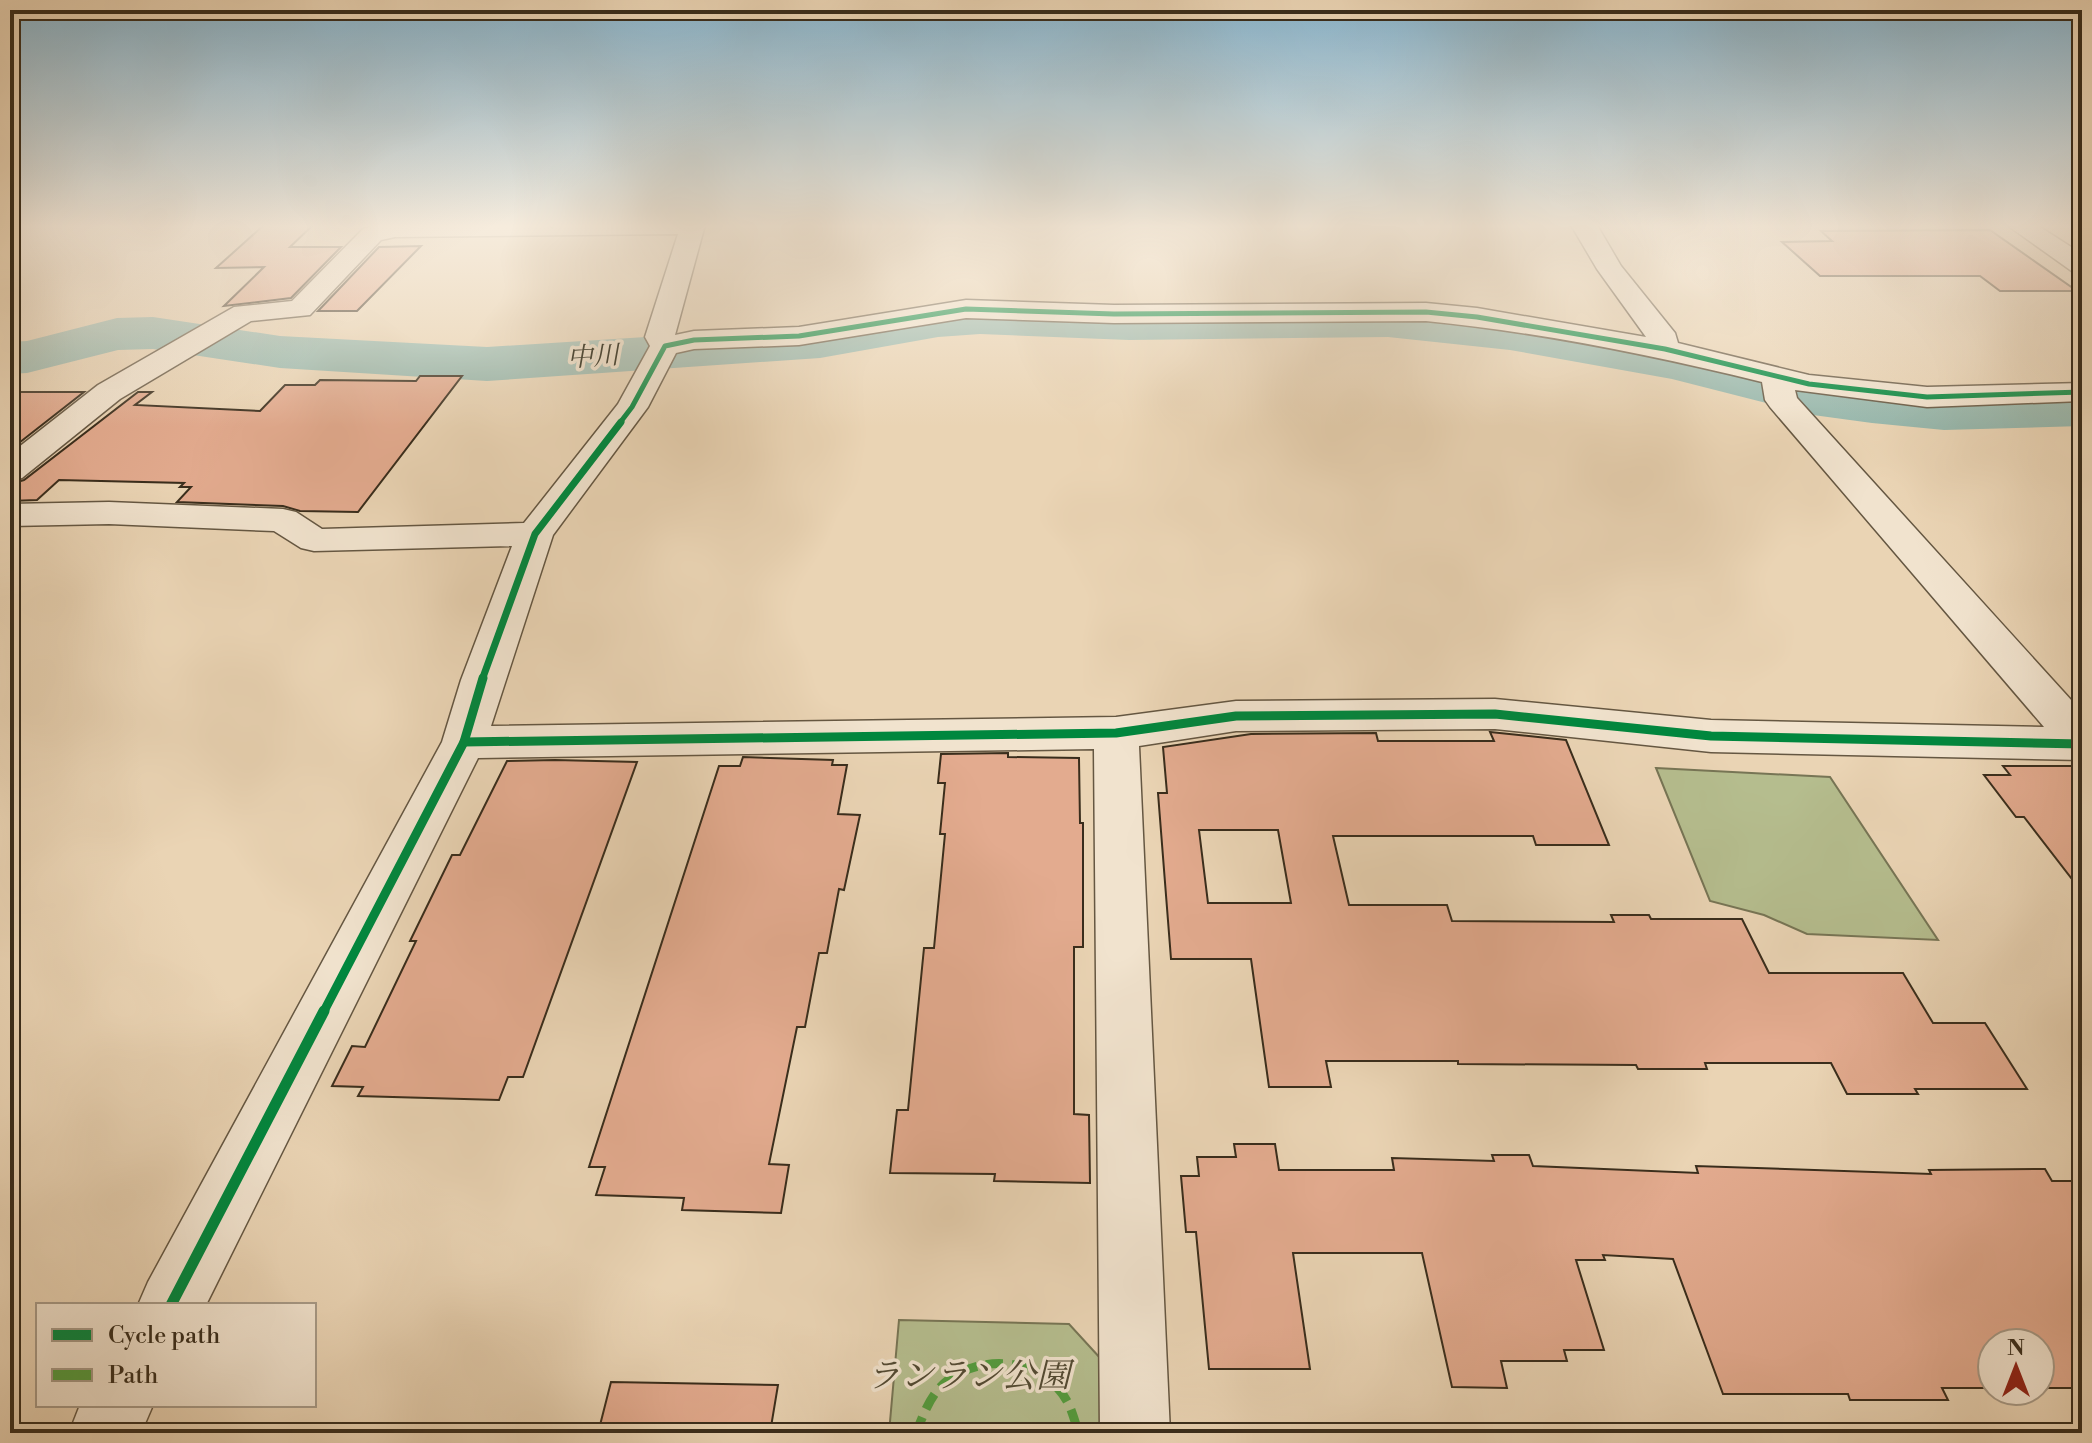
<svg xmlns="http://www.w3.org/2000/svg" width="2092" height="1443" font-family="'Libre Bodoni','Noto Serif JP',serif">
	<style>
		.green { fill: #b5bd8e; stroke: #777555; stroke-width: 2 }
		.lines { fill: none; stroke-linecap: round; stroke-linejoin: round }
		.river { fill: #98b8ad; fill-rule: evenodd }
		.building { fill: #e3ab8f; stroke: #392d1c; stroke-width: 2; fill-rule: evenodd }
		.street-casing { stroke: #655742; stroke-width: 3 }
		.street { fill: #f1e3ce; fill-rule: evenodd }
		.quiet-far1 { stroke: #529d3e; stroke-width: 4; stroke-dasharray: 8 4; stroke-linecap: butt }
		.quiet { stroke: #529d3e; stroke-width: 9; stroke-dasharray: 17 9; stroke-linecap: butt }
		.cycleway-far3-casing { stroke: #f1e3ce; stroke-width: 8 }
		.cycleway-far2-casing { stroke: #f1e3ce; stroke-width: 11 }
		.cycleway-far1-casing { stroke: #f1e3ce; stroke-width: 14 }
		.cycleway-casing { stroke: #f1e3ce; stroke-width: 16 }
		.cycleway-far3 { stroke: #00873e; stroke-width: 5 }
		.cycleway-far2 { stroke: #00873e; stroke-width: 7 }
		.cycleway-far1 { stroke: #00873e; stroke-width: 9 }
		.cycleway { stroke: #00873e; stroke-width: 11 }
		.labels { text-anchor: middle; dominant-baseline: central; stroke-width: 7; stroke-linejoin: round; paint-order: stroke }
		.far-water-label { font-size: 26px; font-style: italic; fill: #4c4939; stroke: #f1e3ce }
		.near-park-label { font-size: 34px; font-style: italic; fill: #524a33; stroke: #f1e3ce }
	</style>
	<rect width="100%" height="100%" fill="#ead4b4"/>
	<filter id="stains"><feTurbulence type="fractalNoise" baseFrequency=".0025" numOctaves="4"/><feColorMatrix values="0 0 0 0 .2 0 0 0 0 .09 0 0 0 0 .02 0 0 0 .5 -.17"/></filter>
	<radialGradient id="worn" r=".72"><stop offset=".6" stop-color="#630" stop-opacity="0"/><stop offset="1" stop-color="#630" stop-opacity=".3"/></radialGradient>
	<g class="green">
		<polygon points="1656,768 1830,777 1938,940 1807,934 1764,915 1710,901"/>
		<polygon points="899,1320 1069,1324 1101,1359 1103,1433 889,1433"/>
	</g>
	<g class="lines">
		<polygon class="river" points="980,302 1129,308 1388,305 1510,318 1675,346 1813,381 1872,389 1944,394 2082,390 2082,426 1944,430 1872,423 1813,415 1672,379 1510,350 1388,337 1129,340 980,334 938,337 820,358 487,381 280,368 153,349 118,350 27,373 10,374 10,342 27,341 117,318 153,317 280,336 487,347 820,326 938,305"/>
	</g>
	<g class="building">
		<polygon points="264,225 313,225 290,247 341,247 291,298 224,306 264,267 216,268"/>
		<polygon points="1990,230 2077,291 2000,291 1980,276 1820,276 1782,242 1832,241 1821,231"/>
		<polygon points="421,246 357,311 318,311 379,247"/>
		<polygon points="420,376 462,376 358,512 300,511 283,506 177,502 191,487 180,487 184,483 59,480 37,500 10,501 10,484 24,480 138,392 152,392 135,405 260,411 285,385 315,385 320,380 416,381"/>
		<polygon points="10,392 84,392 10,450"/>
		<path d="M 1490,732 L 1566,740 L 1609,845 L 1536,845 L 1533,836 L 1333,836 L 1349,905 L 1447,905 L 1452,921 L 1614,922 L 1611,915 L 1649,915 L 1651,919 L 1742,919 L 1769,973 L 1903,973 L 1933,1023 L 1985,1023 L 2027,1089 L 1915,1089 L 1918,1094 L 1847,1094 L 1831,1063 L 1705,1063 L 1707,1069 L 1638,1069 L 1636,1065 L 1458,1064 L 1458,1061 L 1326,1061 L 1331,1087 L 1269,1087 L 1251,959 L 1171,959 L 1158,793 L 1167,793 L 1163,747 L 1251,734 L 1376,733 L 1378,741 L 1494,741 ZM 1199,830 L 1278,830 L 1291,903 L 1208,903 Z"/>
		<polygon points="1008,753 1008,757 1079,758 1080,823 1083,823 1083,947 1074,947 1074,1114 1089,1115 1090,1183 994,1181 995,1174 890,1173 897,1110 908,1110 924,948 934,948 945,834 940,834 945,783 938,783 941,754"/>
		<polygon points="743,757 833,760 832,765 847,765 838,814 860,815 844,890 839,889 827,953 819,953 805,1027 797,1027 769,1164 789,1165 781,1213 682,1210 684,1198 596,1195 605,1167 589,1167 719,766 740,766"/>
		<polygon points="555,760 637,762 523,1077 508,1077 499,1100 358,1096 363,1087 332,1086 352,1046 365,1047 416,941 410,941 452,855 460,855 507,761"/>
		<polygon points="2003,766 2082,766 2082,892 2024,817 2016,817 1984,775 2010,775"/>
		<polygon points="1234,1144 1275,1144 1279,1170 1394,1170 1392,1158 1494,1161 1492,1155 1529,1155 1533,1166 1698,1173 1696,1166 1931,1174 1929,1170 2045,1169 2052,1181 2082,1181 2082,1388 2040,1388 2040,1343 1992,1343 1992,1388 1942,1388 1948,1400 1850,1400 1848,1394 1723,1394 1673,1259 1603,1255 1605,1260 1576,1260 1604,1350 1564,1350 1567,1361 1501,1361 1507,1388 1452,1387 1422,1253 1293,1253 1310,1369 1209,1369 1196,1232 1186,1232 1181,1176 1199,1176 1197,1157 1236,1157"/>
		<polygon points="611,1382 778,1385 770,1433 598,1433"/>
	</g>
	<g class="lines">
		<defs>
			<g id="street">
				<path d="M 378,225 L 705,225 L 675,335 L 694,331 L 799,327 L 966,300 L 1114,305 L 1426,303 L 1477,308 L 1646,337 L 1597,269 L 1571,225 L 1597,225 L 1621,266 L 1675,333 L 1678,343 L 1809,375 L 1927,387 L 2082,383 L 2082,401 L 1927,407 L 1795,390 L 1797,398 L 2082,712 L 2082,760 L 1711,752 L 1495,729 L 1236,731 L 1139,746 L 1170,1433 L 1100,1433 L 1094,749 L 478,758 L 206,1305 L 138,1305 L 148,1282 L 442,742 L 461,680 L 512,546 L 314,551 L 301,548 L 274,531 L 109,524 L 10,526 L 10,504 L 109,502 L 283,509 L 296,512 L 322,529 L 524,523 L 618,404 L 650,346 L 645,337 L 678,234 L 395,237 L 381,240 L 310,315 L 251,321 L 120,399 L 22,478 L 10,481 L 10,454 L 98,385 L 234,307 L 292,301 L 363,229 ZM 966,318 L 1114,323 L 1426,321 C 1539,332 1652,355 1762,382 L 1765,400 L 1770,407 L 2044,727 L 1711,720 L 1495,699 L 1236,701 L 1116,717 L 491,726 L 553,535 L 648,407 L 676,353 L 694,349 L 799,345 Z"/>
				<polygon points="2007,225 2037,225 2082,254 2082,274 2073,272"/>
				<polygon points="80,1405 153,1405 141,1433 69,1433"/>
			</g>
		</defs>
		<use href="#street" class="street-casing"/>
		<use href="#street" class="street"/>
		<polyline class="quiet-far1" points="551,228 553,225"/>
		<path class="quiet" d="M 916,1433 C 924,1413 931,1393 948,1380 C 986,1352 1046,1360 1068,1403 C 1073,1413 1075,1423 1079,1433"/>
		<defs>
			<polyline id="cycleway-far3" points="619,424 632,407 665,346 694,340 799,336 966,309 1114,314 1426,312 1477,317 1665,349 1809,384 1927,397 2082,392"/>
			<polyline id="cycleway-far2" points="482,680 535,534 621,422"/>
			<g id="cycleway-far1">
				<polyline points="464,742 1116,733 1236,716 1495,714 1711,736 2082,744"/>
				<polyline points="323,1013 464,742 483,678"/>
			</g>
			<polyline id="cycleway" points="171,1305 324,1011"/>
		</defs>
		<use href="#cycleway-far3" class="cycleway-far3-casing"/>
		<use href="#cycleway-far2" class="cycleway-far2-casing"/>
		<use href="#cycleway-far1" class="cycleway-far1-casing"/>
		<use href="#cycleway" class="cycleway-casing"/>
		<use href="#cycleway-far3" class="cycleway-far3"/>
		<use href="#cycleway-far2" class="cycleway-far2"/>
		<use href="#cycleway-far1" class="cycleway-far1"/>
		<use href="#cycleway" class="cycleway"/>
	</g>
	<linearGradient id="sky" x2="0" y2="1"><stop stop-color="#88b6d0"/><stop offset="0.53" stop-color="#f6ecdd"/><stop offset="1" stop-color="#f6ecdd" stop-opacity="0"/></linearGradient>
	<rect width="2092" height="427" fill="url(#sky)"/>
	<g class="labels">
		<g class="far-water-label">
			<text transform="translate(593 357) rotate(-4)">中川</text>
		</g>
		<g class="near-park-label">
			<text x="968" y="1377">ランラン公園</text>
		</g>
	</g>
	<rect width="2092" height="1443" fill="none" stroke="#ead4b4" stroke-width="40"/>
	<rect x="12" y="12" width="2068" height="1419" fill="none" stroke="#392d1c" stroke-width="4"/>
	<rect x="20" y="20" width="2052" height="1403" fill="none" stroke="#392d1c" stroke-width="2"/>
	<rect x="36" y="1303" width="280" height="104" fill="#f1e3ce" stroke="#a79a87" stroke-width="2"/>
	<rect x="52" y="1329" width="40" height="12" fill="#00873e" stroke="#a79a87" stroke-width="2"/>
	<text x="108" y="1343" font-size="24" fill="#392d1c">Cycle path</text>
	<rect x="52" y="1369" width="40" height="12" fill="#529d3e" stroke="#a79a87" stroke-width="2"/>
	<text x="108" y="1383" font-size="24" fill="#392d1c">Path</text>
	<g transform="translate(2016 1367)"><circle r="38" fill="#f1e3ce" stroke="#a79a87" stroke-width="2"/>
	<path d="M0-6L14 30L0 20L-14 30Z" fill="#8f2418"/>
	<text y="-12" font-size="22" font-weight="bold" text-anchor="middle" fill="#392d1c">N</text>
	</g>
	<rect width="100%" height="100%" filter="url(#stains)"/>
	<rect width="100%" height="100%" fill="url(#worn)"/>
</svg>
